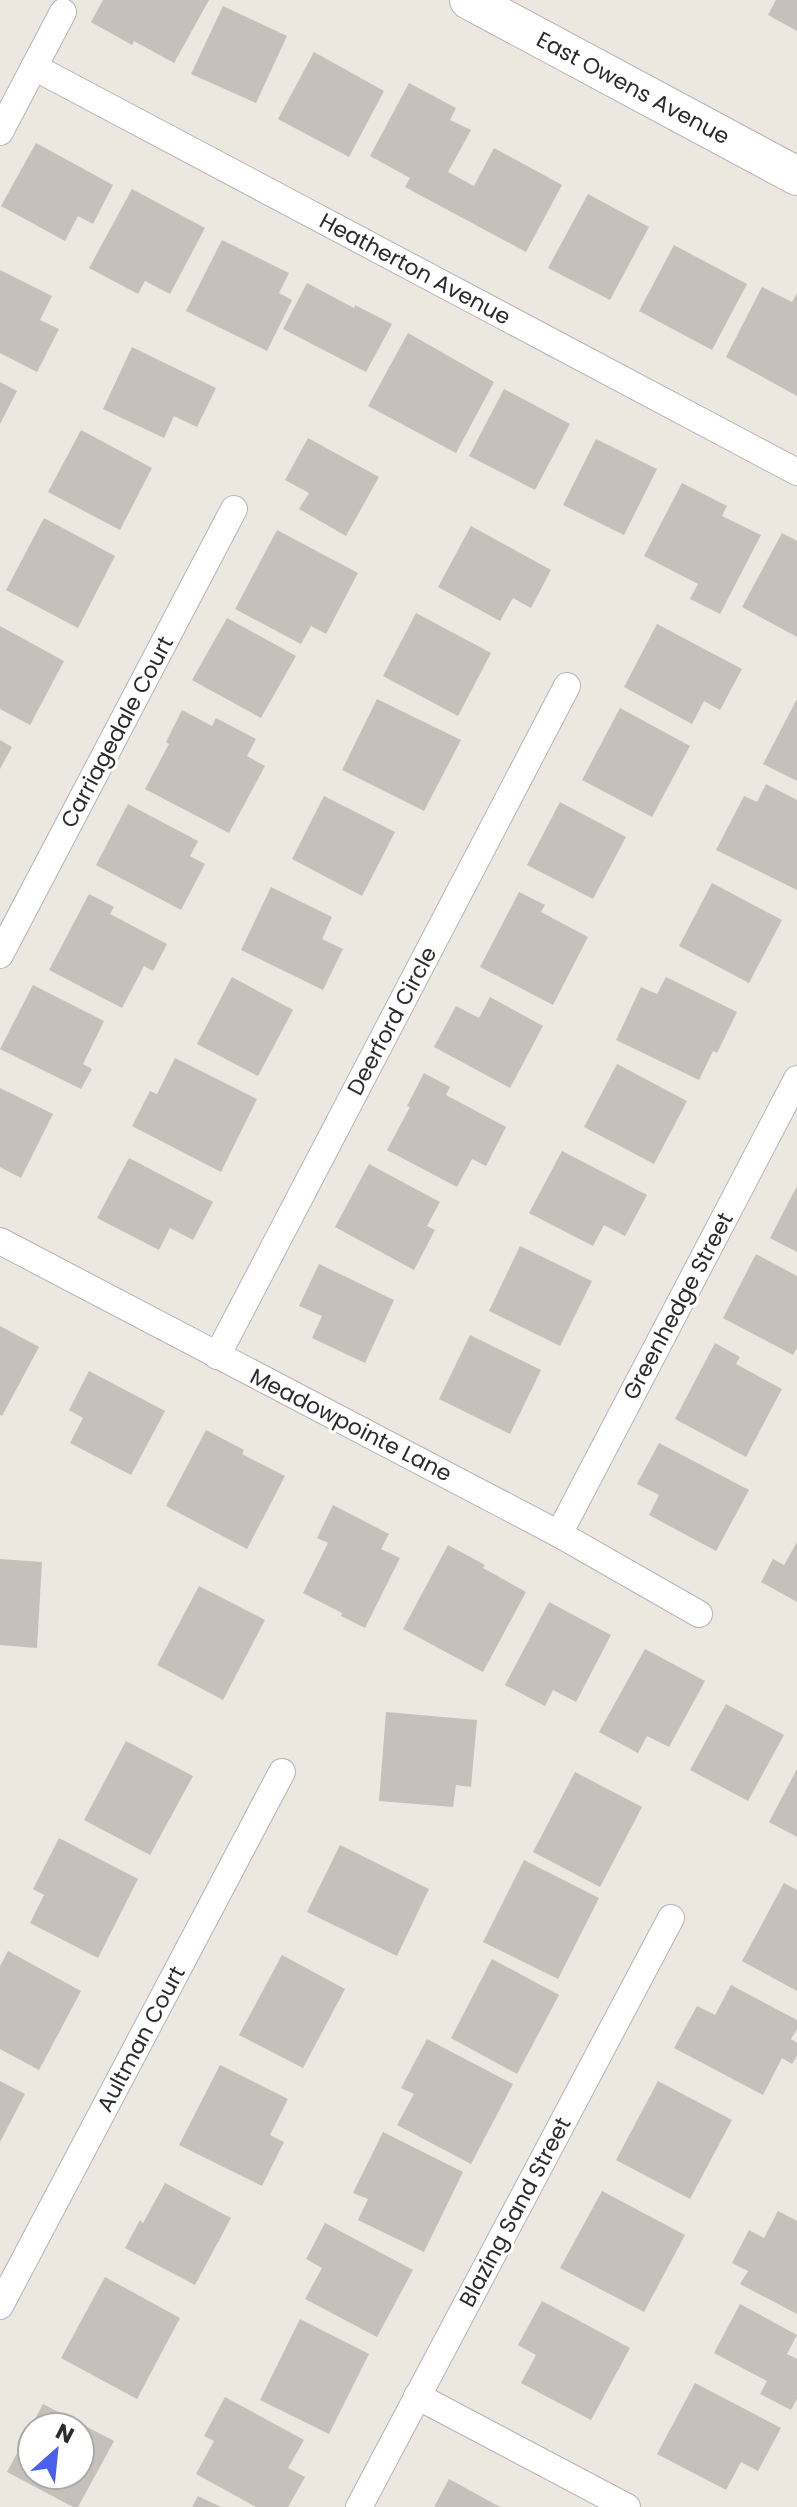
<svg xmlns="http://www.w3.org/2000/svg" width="797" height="2507" font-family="Poppins,sans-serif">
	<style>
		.building { fill: #c5c1ba; fill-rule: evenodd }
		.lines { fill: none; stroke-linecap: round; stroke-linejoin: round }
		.street-casing { stroke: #b2b4be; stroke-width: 28 }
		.secondary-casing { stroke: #b2b4be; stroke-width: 40 }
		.street { stroke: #fff; stroke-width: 26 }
		.secondary { stroke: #fff; stroke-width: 38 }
		.labels { text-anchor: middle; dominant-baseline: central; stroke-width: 6; stroke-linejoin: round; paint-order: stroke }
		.street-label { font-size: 22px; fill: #2b2b2b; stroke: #fff }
	</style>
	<rect width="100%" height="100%" fill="#ece7df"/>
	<g class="building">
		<polygon points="103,0 209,0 174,63 134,41 132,45 91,22"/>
		<polygon points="776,0 797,0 797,31 768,15"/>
		<polygon points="223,6 287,36 256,103 191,74"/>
		<polygon points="314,52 384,91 349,157 278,119"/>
		<polygon points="409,83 456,108 450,120 471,130 448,172 474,186 494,148 562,185 526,252 405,187 410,178 370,156"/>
		<polygon points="36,143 113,185 93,224 78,216 65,241 1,206"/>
		<polygon points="132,189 205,228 170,294 145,281 138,294 89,268"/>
		<polygon points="588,194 649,227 610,300 548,268"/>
		<polygon points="222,240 289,273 279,293 292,300 267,351 186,311"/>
		<polygon points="674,245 747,284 712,350 639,311"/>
		<polygon points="0,270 52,296 40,320 59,329 37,372 0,353"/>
		<polygon points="307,283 354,308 355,305 392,324 366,372 283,329"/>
		<polygon points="762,287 792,302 797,293 797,396 726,357"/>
		<polygon points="408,333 494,382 456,453 368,406"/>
		<polygon points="132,347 216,388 197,427 174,416 164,438 103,409"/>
		<polygon points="0,382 17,391 0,424"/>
		<polygon points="504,389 570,424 535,490 469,456"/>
		<polygon points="81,430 152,468 120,530 48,492"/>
		<polygon points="308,438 379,477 346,536 299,509 309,493 285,480"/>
		<polygon points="596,439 657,469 624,535 563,505"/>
		<polygon points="682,483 727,506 722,516 761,535 720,614 690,599 698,584 644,556"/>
		<polygon points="44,518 115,556 78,628 6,590"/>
		<polygon points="471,526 551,570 531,608 513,598 500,621 438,587"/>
		<polygon points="277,530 358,573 326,634 311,626 301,644 235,609"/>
		<polygon points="782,533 797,541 797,637 742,607"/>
		<polygon points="416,613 491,653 458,716 383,676"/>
		<polygon points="227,618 296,656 261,718 192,680"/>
		<polygon points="657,624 742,669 720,710 704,701 692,724 624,687"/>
		<polygon points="0,626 64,661 30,725 0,709"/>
		<polygon points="377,699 461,740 424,811 342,770"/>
		<polygon points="797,699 797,781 763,764"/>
		<polygon points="620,708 690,746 652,817 582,780"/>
		<polygon points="182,710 212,726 216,718 256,739 247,756 265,766 229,833 145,789 169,744 166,742"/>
		<polygon points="0,740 12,747 0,769"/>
		<polygon points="766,784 797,800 797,890 716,850 744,796 757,802"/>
		<polygon points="324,796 395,832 362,896 292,859"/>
		<polygon points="560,802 626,837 593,899 527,865"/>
		<polygon points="128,804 198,841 190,856 205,864 181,910 96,865"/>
		<polygon points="712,883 782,920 749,983 679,946"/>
		<polygon points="271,887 332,917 322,939 343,949 323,990 241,950"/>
		<polygon points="519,892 545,905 541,912 588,937 553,1005 480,967"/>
		<polygon points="89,894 114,907 110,914 167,944 153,971 144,966 122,1008 49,970"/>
		<polygon points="232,977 293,1010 258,1076 197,1044"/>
		<polygon points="666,977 737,1012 717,1053 713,1051 699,1080 616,1040 641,987 657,994"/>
		<polygon points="33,985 104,1021 83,1064 92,1069 81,1089 0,1049"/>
		<polygon points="490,997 543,1026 510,1088 434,1047 456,1006 479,1018"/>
		<polygon points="175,1058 257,1099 221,1172 132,1126 150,1091 157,1094"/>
		<polygon points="617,1064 687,1101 654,1164 584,1127"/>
		<polygon points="424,1073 450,1087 446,1095 506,1127 486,1166 472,1159 457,1187 387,1150 410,1107 407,1106"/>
		<polygon points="0,1088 53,1114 21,1178 0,1167"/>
		<polygon points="562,1151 647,1195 625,1236 604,1225 593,1246 529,1213"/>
		<polygon points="129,1158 213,1202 193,1240 170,1228 159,1250 97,1218"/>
		<polygon points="369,1164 440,1202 427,1226 435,1230 414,1270 335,1227"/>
		<polygon points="797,1186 797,1252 770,1238"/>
		<polygon points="520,1246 592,1281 560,1346 489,1311"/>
		<polygon points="756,1254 797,1276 797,1348 793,1355 723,1318"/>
		<polygon points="319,1264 394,1300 365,1363 312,1338 322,1316 299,1306"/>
		<polygon points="0,1326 39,1347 2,1416 0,1415"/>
		<polygon points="470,1335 541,1370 510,1434 439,1399"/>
		<polygon points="715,1343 740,1357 736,1364 782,1389 746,1457 675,1419"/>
		<polygon points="89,1371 165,1411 131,1475 70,1443 83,1418 69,1410"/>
		<polygon points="206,1430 244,1450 242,1454 285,1476 247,1549 166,1506"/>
		<polygon points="659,1443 749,1490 716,1551 649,1515 659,1495 637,1484"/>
		<polygon points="333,1505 389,1534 381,1549 400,1558 365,1628 341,1616 342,1613 303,1593 328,1543 317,1538"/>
		<polygon points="797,1542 797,1602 761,1582 773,1559 784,1565"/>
		<polygon points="448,1545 485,1565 483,1568 526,1592 483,1672 403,1629"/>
		<polygon points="0,1559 42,1562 37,1648 0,1645"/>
		<polygon points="199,1586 265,1620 223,1700 157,1665"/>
		<polygon points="549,1602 611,1635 576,1702 553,1690 545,1706 505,1685"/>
		<polygon points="645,1649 705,1681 669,1747 647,1736 638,1753 599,1732"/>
		<polygon points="726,1704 784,1735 748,1801 690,1770"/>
		<polygon points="386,1712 477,1720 471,1787 456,1785 453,1807 379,1801"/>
		<polygon points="126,1741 193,1776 150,1855 84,1820"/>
		<polygon points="797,1769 797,1837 769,1822"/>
		<polygon points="575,1772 642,1807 600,1887 533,1852"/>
		<polygon points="59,1838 138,1879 98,1958 30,1923 44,1895 33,1889"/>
		<polygon points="340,1845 429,1889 397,1956 307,1912"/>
		<polygon points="524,1860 599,1898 558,1979 483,1942"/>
		<polygon points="784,1883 797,1890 797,1991 742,1961"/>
		<polygon points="8,1951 81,1991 39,2070 0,2049 0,1966"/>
		<polygon points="282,1955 345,1989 303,2068 239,2035"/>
		<polygon points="492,1959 559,1995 517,2074 451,2038"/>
		<polygon points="731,1985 797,2020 797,2029 791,2039 797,2043 797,2056 792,2064 782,2058 763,2095 674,2048 697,2006 715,2015"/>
		<polygon points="427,2039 513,2084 471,2164 397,2125 414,2094 401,2088"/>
		<polygon points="220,2065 288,2099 270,2135 284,2142 262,2186 179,2145"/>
		<polygon points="0,2081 25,2094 0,2142"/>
		<polygon points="658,2081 732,2120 690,2199 616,2160"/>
		<polygon points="383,2132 463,2172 424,2252 358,2220 368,2199 353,2193"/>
		<polygon points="165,2183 231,2218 195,2285 125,2248 140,2220 143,2223"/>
		<polygon points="602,2191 685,2235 644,2312 560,2268"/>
		<polygon points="778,2211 797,2221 797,2314 740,2284 748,2271 732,2263 749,2230 764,2238"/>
		<polygon points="325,2223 413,2270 377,2337 305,2299 322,2268 306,2259"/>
		<polygon points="105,2277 180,2318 137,2399 61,2358"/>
		<polygon points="542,2301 630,2348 591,2420 521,2383 536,2355 518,2345"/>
		<polygon points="740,2304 797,2335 787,2354 797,2359 797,2399 791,2410 760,2394 767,2381 714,2353"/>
		<polygon points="300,2319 369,2354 329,2434 260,2400"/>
		<polygon points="695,2383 781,2428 758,2471 741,2462 726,2490 657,2454"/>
		<polygon points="225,2397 304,2440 288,2468 305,2477 288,2507 256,2507 196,2474 214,2441 204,2436"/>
		<path d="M 43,2404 L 114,2441 L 78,2507 L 73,2507 L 7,2472 ZM 32,2427 L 80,2427 L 80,2475 L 32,2475 Z"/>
		<polygon points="449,2479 500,2507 434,2507"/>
		<polygon points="198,2496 221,2507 192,2507"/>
	</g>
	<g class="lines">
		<defs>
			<g id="street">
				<polyline points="34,67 797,472"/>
				<polyline points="0,132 63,12"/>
				<polyline points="0,955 234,509"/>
				<polyline points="0,1241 559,1534 699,1614"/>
				<polyline points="217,1356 567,686"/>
				<polyline points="559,1534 797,1079"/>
				<polyline points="0,2306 282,1772"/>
				<polyline points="417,2396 627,2507"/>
				<polyline points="359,2507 671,1918"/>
			</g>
			<polyline id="secondary" points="469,0 797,176"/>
		</defs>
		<use href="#street" class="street-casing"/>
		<use href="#secondary" class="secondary-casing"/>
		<use href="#street" class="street"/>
		<use href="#secondary" class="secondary"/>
	</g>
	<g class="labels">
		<g class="street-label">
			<text transform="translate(633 88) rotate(28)">East Owens Avenue</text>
			<text transform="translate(415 269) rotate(28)">Heatherton Avenue</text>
			<text transform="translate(117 732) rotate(-62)">Carriagedale Court</text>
			<text transform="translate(392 1021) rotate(-62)">Deerford Circle</text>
			<text transform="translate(678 1306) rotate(-62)">Greenhedge Street</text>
			<text transform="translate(351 1425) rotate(27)">Meadowpointe Lane</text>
			<text transform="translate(141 2039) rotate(-62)">Aultman Court</text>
			<text transform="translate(515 2212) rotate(-62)">Blazing Sand Street</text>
		</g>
	</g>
	<g transform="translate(56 2451) rotate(27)"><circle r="38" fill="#ffffff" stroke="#aaaaaa" stroke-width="2"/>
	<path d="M0-6L14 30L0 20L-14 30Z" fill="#4a5fee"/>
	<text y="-12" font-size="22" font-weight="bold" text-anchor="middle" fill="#2b2b2b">N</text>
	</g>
</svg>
